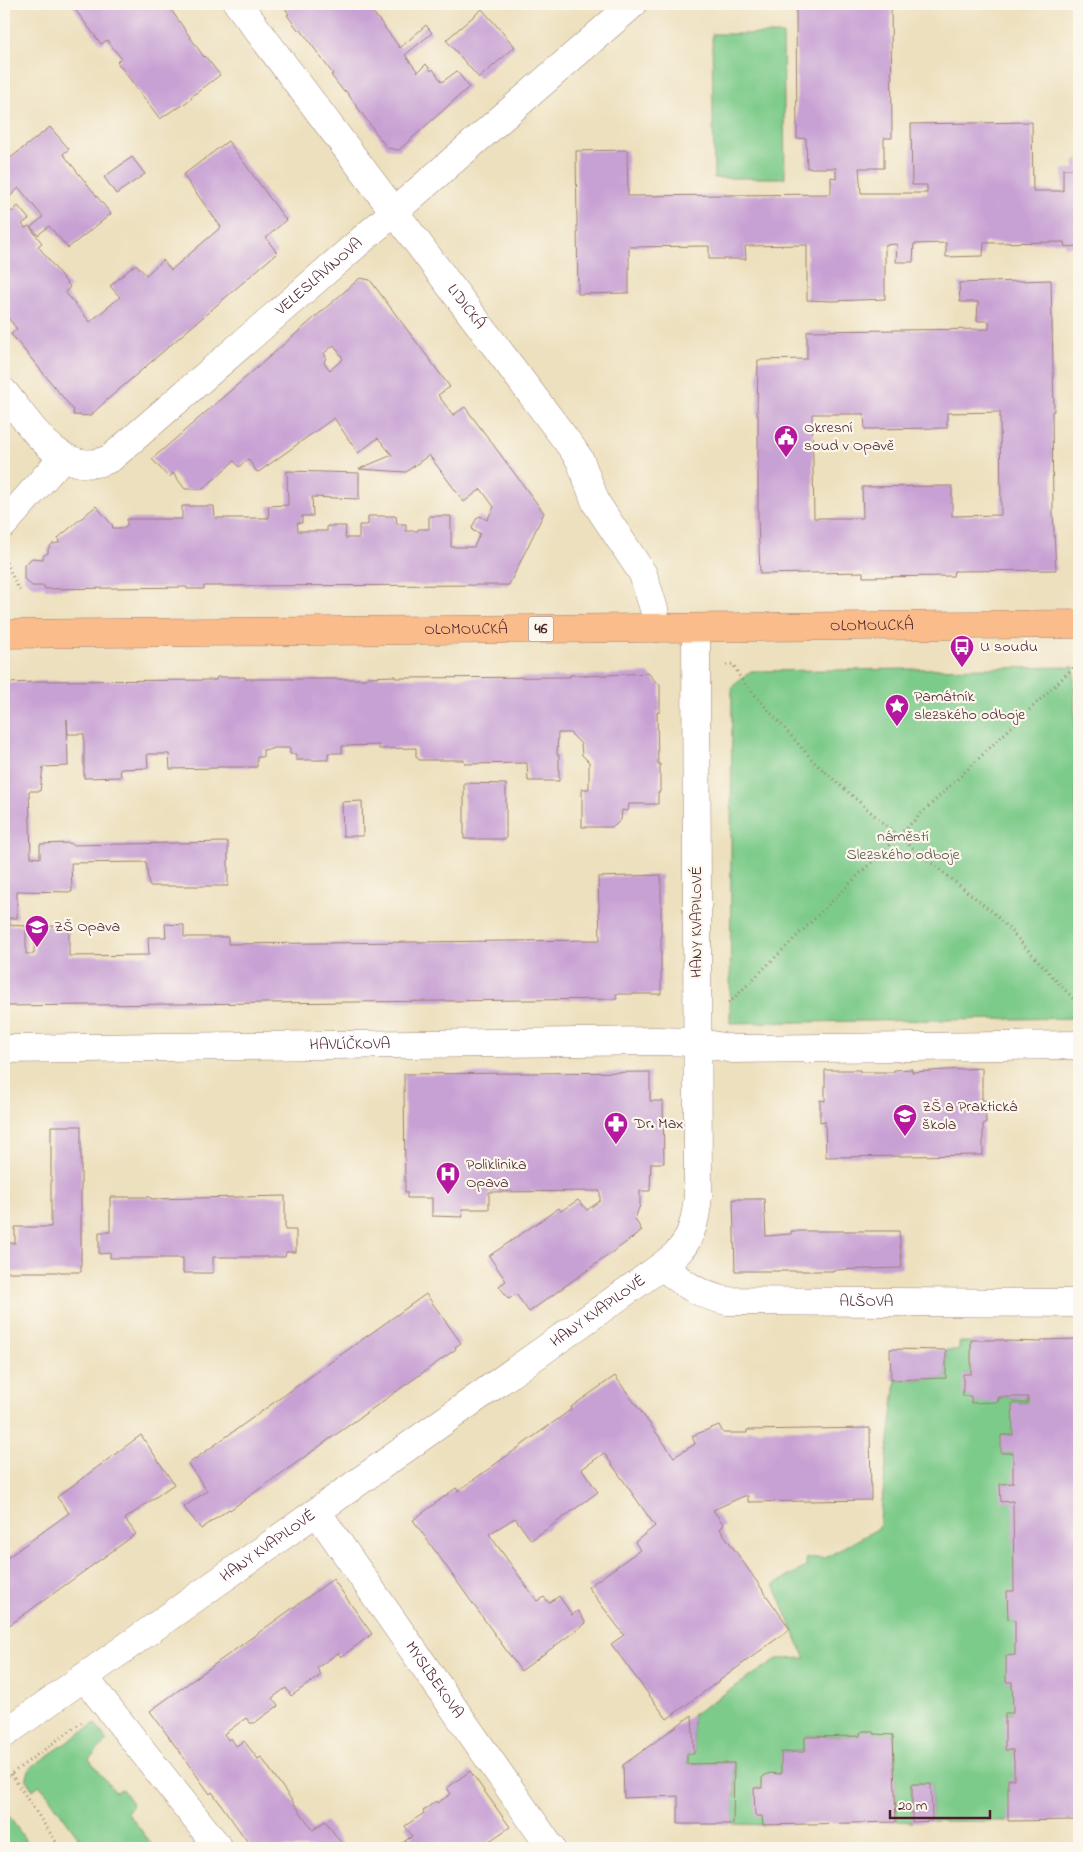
<svg xmlns="http://www.w3.org/2000/svg" width="1083" height="1852" font-family="'Indie Flower',sans-serif">
	<style>
		.green { fill: #7dcb8a; stroke: #64755a }
		.building { fill: #c8a1d4; fill-rule: evenodd }
		.lines { fill: none; stroke-linecap: round; stroke-linejoin: round }
		.minor-casing { stroke: #9c8074; stroke-width: 29 }
		.major-casing { stroke: #9c8074; stroke-width: 29 }
		.path { stroke: #9c8074; stroke-width: 3; stroke-dasharray: 1 4; stroke-linecap: butt }
		.minor { stroke: #fff; stroke-width: 28 }
		.major { stroke: #fabc8b; stroke-width: 28 }
		.labels { text-anchor: middle; dominant-baseline: central; stroke-width: 4.5; stroke-linejoin: round; paint-order: stroke }
		.shield { fill: #fbf7ec; stroke: #7f6065; stroke-width: 1 }
		.shield-label { font-size: 15px; font-weight: bold; fill: #4a1f2b }
		.street-label { font-size: 16px; fill: #4a1f2b; stroke: #fbf7ec }
		.poi-label { font-size: 16px; fill: #4a1f2b; stroke: #fbf7ec; text-anchor: start }
		.park-label { font-size: 16px; fill: #595348; stroke: #fbf7ec }
	</style>
	<rect width="100%" height="100%" fill="#fbf7ec"/>
	<filter id="ink" filterUnits="userSpaceOnUse"><feTurbulence type="fractalNoise" baseFrequency=".02" numOctaves="2"/><feDisplacementMap in="SourceGraphic" scale="10" xChannelSelector="R" yChannelSelector="G"/><feConvolveMatrix kernelMatrix="1 2 1 2 8 2 1 2 1" color-interpolation-filters="sRGB"/></filter>
	<filter id="wash" filterUnits="userSpaceOnUse"><feTurbulence type="fractalNoise" baseFrequency=".0096" numOctaves="4" result="noise"/><feDisplacementMap in="SourceGraphic" scale="20" xChannelSelector="R" yChannelSelector="G"/><feGaussianBlur stdDeviation="1.12" result="paint"/><feColorMatrix in="noise" values="0 0 0 0 0 0 0 0 0 0 0 0 0 0 0 0 0 1.4 0 .05"/><feComposite in="paint" operator="in"/></filter>
	<g filter="url(#wash)">
		<rect width="100%" height="100%" fill="#ede0be"/>
		<g class="green">
			<polygon points="712,34 783,34 785,178 714,178"/>
			<polygon points="1074,667 1079,1018 730,1023 732,687 751,671"/>
			<path d="M 959,1342 L 972,1342 L 973,1374 L 964,1374 L 964,1396 L 973,1396 L 973,1402 L 999,1401 L 999,1397 L 1029,1397 L 1029,1403 L 1014,1402 L 1014,1435 L 1002,1435 L 1002,1453 L 1014,1453 L 1014,1483 L 1002,1484 L 1002,1501 L 1014,1501 L 1016,1591 L 1009,1619 L 1016,1619 L 1016,1656 L 1008,1656 L 1008,1682 L 1014,1682 L 1014,1712 L 1006,1713 L 1006,1750 L 1014,1750 L 1015,1779 L 1010,1821 L 932,1821 L 931,1784 L 912,1784 L 912,1822 L 897,1821 L 894,1735 C 889,1734 882,1736 877,1734 C 870,1732 868,1729 861,1733 L 861,1736 L 807,1736 L 806,1751 L 782,1752 L 782,1774 L 767,1774 L 764,1776 L 763,1788 L 756,1788 L 763,1815 L 764,1825 L 733,1824 L 733,1795 L 735,1795 L 734,1763 L 687,1764 L 687,1754 L 694,1753 L 692,1715 L 777,1659 L 806,1658 L 798,1643 L 774,1584 L 806,1567 L 806,1558 L 825,1558 L 879,1528 L 896,1380 L 946,1378 L 946,1350 L 959,1350 Z"/>
			<polygon points="95,1723 107,1741 89,1759 115,1792 122,1789 133,1805 127,1812 155,1848 86,1848 48,1795 39,1785 33,1790 26,1780 30,1768"/>
			<polygon points="4,1809 31,1848 4,1848"/>
		</g>
		<g id="blocks">
			<g class="building">
				<polygon points="71,4 167,4 204,57 205,56 220,75 191,97 192,98 177,109 176,108 160,119 117,62 121,58 107,40 101,44"/>
				<polygon points="282,4 367,4 400,48 426,25 432,33 405,55 418,72 426,64 431,71 433,69 442,82 457,71 469,87 399,150 387,148 345,90 344,92 331,75 333,74 301,30 299,31 287,15 289,14"/>
				<polygon points="796,4 891,4 892,138 884,138 884,168 859,168 861,193 927,193 927,185 912,185 911,124 1032,122 1033,191 1063,191 1063,169 1074,169 1075,161 1079,158 1079,246 1065,247 1064,242 984,243 983,256 946,257 946,243 914,244 913,262 896,262 897,244 885,245 885,299 832,301 807,300 807,245 745,246 746,259 709,259 709,246 629,247 629,293 578,294 576,151 627,150 628,196 831,194 831,177 836,178 836,168 807,168 806,138 797,139"/>
				<polygon points="482,9 515,47 479,78 446,40"/>
				<polygon points="50,127 69,149 63,154 111,214 68,248 49,226 38,235 31,227 43,217 19,188 4,202 4,163"/>
				<polygon points="228,141 286,220 266,238 277,253 107,400 93,413 92,416 73,415 74,411 62,396 11,334 17,329 4,313 4,203 12,212 18,206 29,219 22,224 25,228 29,226 42,243 38,246 70,287 65,292 90,322 120,297 110,286 136,264 146,275 163,260 171,270 221,227 183,175"/>
				<polygon points="132,157 145,174 116,194 104,177"/>
				<path d="M 360,278 L 370,280 L 450,387 L 438,395 L 453,415 L 465,407 L 544,513 L 509,585 L 204,586 L 204,589 L 187,589 L 187,587 L 45,589 L 44,586 L 32,586 L 24,579 L 24,565 L 32,558 L 43,559 L 43,556 L 48,553 L 48,549 L 52,544 L 59,543 L 58,538 L 96,506 L 113,526 L 112,527 L 113,528 L 125,528 L 127,526 L 127,519 L 182,519 L 182,506 L 214,506 L 215,518 L 269,518 L 268,506 L 288,505 L 287,471 L 359,473 L 359,499 L 312,497 L 313,516 L 302,516 L 302,523 L 297,523 L 298,531 L 327,531 L 327,526 L 346,526 L 345,538 L 359,538 L 359,525 L 368,525 L 368,516 L 396,516 L 397,524 L 406,524 L 406,531 L 418,531 L 418,529 L 429,529 L 429,516 L 451,516 L 451,547 L 474,547 L 480,533 L 473,531 L 472,527 L 477,518 L 480,516 L 487,520 L 494,507 L 481,489 L 464,502 L 429,455 L 406,472 L 359,469 L 392,455 L 378,438 L 358,453 L 334,418 L 260,471 L 257,472 L 248,459 L 239,467 L 234,461 L 203,489 L 185,489 L 173,473 L 169,478 L 152,459 ZM 334,345 L 343,359 L 330,370 L 324,363 L 326,357 L 324,353 Z"/>
				<path d="M 1051,280 L 1054,411 L 1052,411 L 1053,513 L 1056,570 L 954,571 L 953,576 L 863,577 L 863,572 L 760,574 L 758,518 L 758,414 L 757,415 L 758,360 L 807,359 L 807,331 L 989,329 L 989,321 L 977,321 L 978,302 L 960,302 L 959,283 ZM 1000,412 L 1001,515 L 952,516 L 952,486 L 862,487 L 863,518 L 814,518 L 812,414 L 864,414 L 865,429 L 947,428 L 947,413 Z"/>
				<polygon points="648,673 658,684 660,684 660,712 657,712 658,764 660,764 660,792 658,792 658,804 629,804 628,811 622,810 621,820 613,827 582,827 582,789 589,789 589,762 582,755 581,744 570,733 558,733 557,755 559,755 559,781 528,781 527,763 465,764 464,760 419,760 416,756 416,748 379,749 379,745 342,746 342,753 328,753 328,760 296,760 296,754 290,754 290,748 272,748 272,749 263,750 263,757 257,757 257,767 217,767 217,768 170,769 169,754 147,754 148,768 120,769 121,777 84,778 84,734 68,734 67,719 68,766 43,767 40,791 29,791 31,857 40,858 40,844 71,843 71,845 228,842 228,886 149,886 146,862 71,863 72,892 17,891 17,918 9,918 9,925 26,926 26,954 34,954 35,926 69,926 69,956 149,955 148,937 166,937 165,924 184,925 184,937 228,937 228,944 600,940 598,877 661,875 661,994 616,994 617,999 4,1006 4,683 38,682 38,681 216,680 217,677 245,677 245,679 367,679 367,677 395,676 395,678 570,677 570,675 585,675 585,676"/>
				<polygon points="464,783 506,784 506,839 464,839"/>
				<polygon points="362,801 363,836 343,836 342,802"/>
				<polygon points="982,1068 982,1100 985,1100 986,1123 983,1124 983,1155 826,1157 825,1121 820,1122 820,1100 825,1101 825,1070 860,1070 860,1072 894,1072 894,1070 912,1069 912,1072"/>
				<polygon points="650,1072 650,1101 663,1101 664,1163 651,1163 650,1191 640,1191 640,1205 635,1219 642,1231 529,1312 516,1294 509,1299 499,1286 506,1281 489,1256 559,1208 561,1211 578,1200 587,1210 600,1201 600,1191 489,1192 489,1209 462,1209 463,1217 432,1216 432,1198 407,1198 407,1192 405,1192 404,1074"/>
				<polygon points="51,1126 81,1126 81,1272 4,1272 4,1243 15,1243 15,1227 51,1227"/>
				<polygon points="285,1196 285,1230 296,1230 296,1252 286,1252 285,1257 213,1257 213,1273 183,1273 183,1258 110,1258 110,1253 99,1254 99,1232 110,1232 110,1197 150,1197 151,1199"/>
				<polygon points="733,1199 764,1199 766,1236 791,1234 791,1231 899,1231 902,1268 833,1270 833,1271 735,1271"/>
				<polygon points="426,1294 461,1343 455,1347 456,1349 230,1510 229,1509 201,1529 184,1507 207,1491 188,1464"/>
				<polygon points="1078,1339 1079,1815 1075,1820 1008,1821 1008,1779 1014,1779 1014,1762 1013,1750 1005,1750 1005,1713 1013,1713 1012,1682 1006,1682 1006,1656 1015,1655 1015,1620 1008,1619 1007,1591 1014,1591 1013,1501 1001,1502 1000,1484 1013,1483 1013,1453 1001,1453 1001,1435 1013,1435 1012,1403 1028,1403 1028,1397 998,1397 998,1402 971,1403 971,1396 963,1396 963,1374 971,1374 971,1340 1005,1340 1005,1341 1042,1342 1042,1340"/>
				<polygon points="890,1349 946,1350 946,1378 891,1380"/>
				<polygon points="615,1376 674,1457 695,1444 692,1436 719,1425 723,1433 747,1433 747,1430 870,1428 871,1500 748,1502 748,1496 744,1496 713,1510 724,1525 720,1529 790,1629 667,1719 611,1644 624,1635 588,1587 640,1550 635,1542 655,1526 604,1453 582,1469 598,1492 564,1517 531,1540 515,1518 489,1534 537,1601 544,1597 549,1603 559,1596 572,1615 578,1611 586,1623 521,1671 413,1520 456,1488 458,1491 572,1409 571,1407"/>
				<polygon points="141,1435 174,1484 125,1519 136,1534 4,1629 4,1560 69,1513 57,1497"/>
				<polygon points="333,1579 372,1634 341,1657 338,1653 317,1668 321,1675 291,1696 286,1688 272,1698 278,1706 254,1723 250,1723 246,1718 224,1734 228,1740 231,1738 236,1746 244,1741 258,1759 261,1757 313,1830 325,1821 345,1848 252,1848 212,1792 210,1794 150,1711"/>
				<polygon points="692,1715 694,1754 687,1754 687,1764 734,1763 733,1824 678,1824 678,1796 624,1798 623,1765"/>
				<polygon points="863,1731 871,1731 875,1734 893,1735 896,1822 763,1825 762,1816 755,1816 754,1788 762,1788 762,1778 765,1775 770,1773 781,1774 781,1752 805,1752 805,1737 860,1736 860,1733"/>
				<polygon points="470,1771 510,1827 479,1848 395,1848 412,1836 405,1826 424,1813 423,1811 436,1801 437,1803 451,1794 447,1788"/>
				<polygon points="912,1784 931,1784 932,1821 912,1822"/>
			</g>
		</g>
	</g>
	<g filter="url(#ink)">
		<use href="#blocks" fill-opacity="0" stroke="#9c8074" stroke-width="1"/>
		<g class="lines">
			<defs>
				<g id="minor">
					<path id="s1" d="M 238,4 L 572,448 L 580,460 L 596,503 L 643,574 L 654,609 L 657,628"/>
					<path id="s2" d="M 4,392 C 30,424 63,482 111,458 L 633,4"/>
					<polyline points="4,524 63,457"/>
					<path id="s3" d="M 4,1049 L 656,1041 L 696,1042 L 733,1049 L 1079,1045"/>
					<path id="s4" d="M 662,1266 C 686,1285 697,1294 727,1301 L 1079,1303"/>
					<path id="s5" d="M 317,1512 L 551,1848"/>
					<polyline points="84,1677 219,1848"/>
					<path id="s6" d="M 4,1734 L 662,1266 C 668,1261 675,1256 680,1250 C 693,1235 696,1215 698,1196 L 696,628"/>
				</g>
				<g id="major">
					<path id="s7" d="M 4,634 L 1079,624"/>
				</g>
			</defs>
			<use href="#minor" class="minor-casing"/>
			<use href="#major" class="major-casing"/>
			<g class="path">
				<polyline points="4,558 20,592"/>
				<polyline points="726,665 733,664 741,679 815,763 898,836 995,914 1079,1005"/>
				<polyline points="728,1002 730,1002 898,836 1074,667 1079,666"/>
				<polyline points="11,1774 60,1848"/>
				<polyline points="4,1779 82,1722"/>
			</g>
			<use href="#minor" class="minor"/>
			<use href="#major" class="major"/>
		</g>
	</g>
	<defs>
		<symbol id="civic-pin" viewBox="-11 -11 22 30"><path d="M0 17L-7.5 6A9.5 9.5 0 1 1 7.5 6Z" fill="#b5179e" stroke="#fbf7ec"/><path d="M-.6-6.5H3V-4.5H.6V-3L4-1V1h2V6H-6V1h2V-1L-.6-3ZM-1.2 2.5V6h2.4V2.5Z" fill="#fff"/></symbol>
		<symbol id="bus-pin" viewBox="-11 -11 22 30"><path d="M0 17L-7.5 6A9.5 9.5 0 1 1 7.5 6Z" fill="#b5179e" stroke="#fbf7ec"/><path d="M-5-6H5V4H4V6H2V4H-2V6H-4V4H-5ZM-3.5-4V0h7V-4ZM-3.5 1.2v1.5H-2V1.2ZM2 1.2v1.5H3.5V1.2Z" fill="#fff"/></symbol>
		<symbol id="sight-pin" viewBox="-11 -11 22 30"><path d="M0 17L-7.5 6A9.5 9.5 0 1 1 7.5 6Z" fill="#b5179e" stroke="#fbf7ec"/><path d="M0-6L1.8-2.2L6-1.7L2.9 1.2L3.7 5.4L0 3.3L-3.7 5.4L-2.9 1.2L-6-1.7L-1.8-2.2Z" fill="#fff"/></symbol>
		<symbol id="school-pin" viewBox="-11 -11 22 30"><path d="M0 17L-7.5 6A9.5 9.5 0 1 1 7.5 6Z" fill="#b5179e" stroke="#fbf7ec"/><path d="M0-5L7-2L0 1L-7-2ZM-4 1L0 2.5L4 1V4Q0 6-4 4Z" fill="#fff"/></symbol>
		<symbol id="pharmacy-pin" viewBox="-11 -11 22 30"><path d="M0 17L-7.5 6A9.5 9.5 0 1 1 7.5 6Z" fill="#b5179e" stroke="#fbf7ec"/><path d="M-2-6h4v4h4v4h-4v4h-4v-4h-4v-4h4Z" fill="#fff"/></symbol>
		<symbol id="hospital-pin" viewBox="-11 -11 22 30"><path d="M0 17L-7.5 6A9.5 9.5 0 1 1 7.5 6Z" fill="#b5179e" stroke="#fbf7ec"/><path d="M-5-5h3v3.5h4V-5h3V5h-3V1.5h-4V5h-3Z" fill="#fff"/></symbol>
	</defs>
	<g fill-rule="evenodd">
		<use href="#civic-pin" x="772" y="423" width="28" height="38"/>
		<use href="#bus-pin" x="948" y="633" width="28" height="38"/>
		<use href="#sight-pin" x="883" y="692" width="28" height="38"/>
		<use href="#school-pin" x="23" y="913" width="28" height="38"/>
		<use href="#school-pin" x="891" y="1102" width="28" height="38"/>
		<use href="#pharmacy-pin" x="602" y="1110" width="28" height="38"/>
		<use href="#hospital-pin" x="434" y="1160" width="28" height="38"/>
	</g>
	<g class="labels">
		<rect class="shield" x="528.5" y="616.5" width="25" height="25" rx="4"/>
		<g class="shield-label">
			<text x="541" y="629">46</text>
		</g>
		<g class="street-label">
			<text stroke="none"><textPath href="#s2" startOffset="414">VELESLAVÍNOVA</textPath></text>
			<text stroke="none"><textPath href="#s1" startOffset="379">LIDICKÁ</textPath></text>
			<text stroke="none"><textPath href="#s7" startOffset="868">OLOMOUCKÁ</textPath></text>
			<text stroke="none"><textPath href="#s7" startOffset="462">OLOMOUCKÁ</textPath></text>
			<text transform="translate(697 922) rotate(-90)">HANY KVAPILOVÉ</text>
			<text stroke="none"><textPath href="#s3" startOffset="346">HAVLÍČKOVA</textPath></text>
			<text stroke="none"><textPath href="#s4" startOffset="214">ALŠOVA</textPath></text>
			<text stroke="none"><textPath href="#s6" startOffset="729">HANY KVAPILOVÉ</textPath></text>
			<text stroke="none"><textPath href="#s6" startOffset="324">HANY KVAPILOVÉ</textPath></text>
			<text stroke="none"><textPath href="#s5" startOffset="205">MYSLBEKOVA</textPath></text>
		</g>
		<g class="poi-label">
			<text x="804" y="428">Okresní<tspan x="804" dy="18">soud v Opavě</tspan></text>
			<text x="980" y="647">U soudu</text>
			<text x="914" y="697">Památník<tspan x="914" dy="18">slezského odboje</tspan></text>
			<text x="54" y="927">ZŠ Opava</text>
			<text x="922" y="1107">ZŠ a Praktická<tspan x="922" dy="18">škola</tspan></text>
			<text x="634" y="1124">Dr. Max</text>
			<text x="466" y="1165">Poliklinika<tspan x="466" dy="18">Opava</tspan></text>
		</g>
		<g class="park-label">
			<text x="903" y="837">náměstí<tspan x="903" dy="18">Slezského odboje</tspan></text>
		</g>
	</g>
	<rect width="1083" height="1852" fill="none" stroke="#fbf7ec" stroke-width="20"/>
	<path d="M890 1810v8h100v-8" fill="none" stroke="#4a1f2b" stroke-width="2.5"/>
	<text x="898" y="1810" font-size="15" fill="#4a1f2b" stroke="#fbf7ec" stroke-width="4" paint-order="stroke">20 m</text>
</svg>
